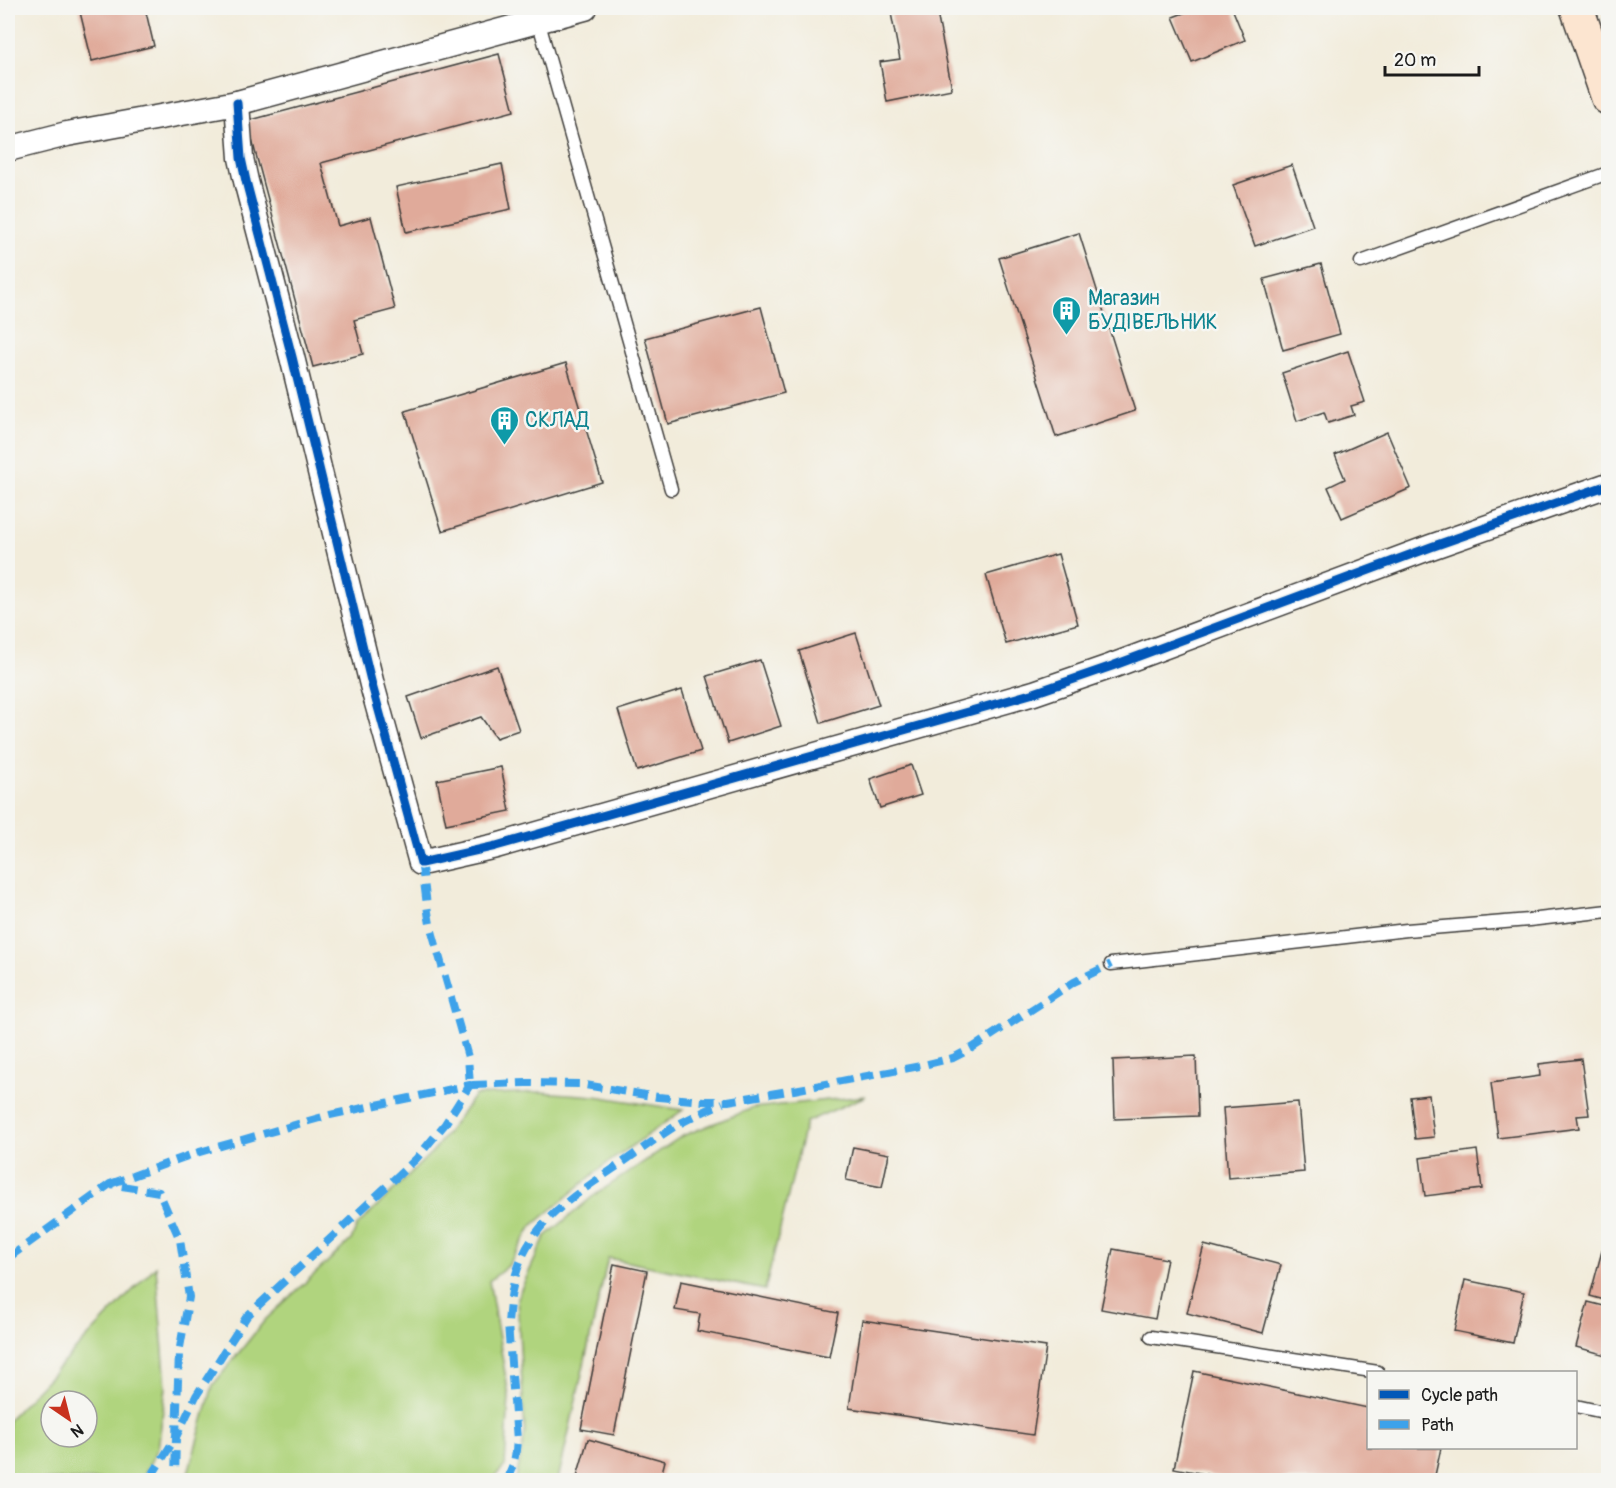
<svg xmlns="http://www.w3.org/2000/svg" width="1616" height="1488" font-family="Pangolin,sans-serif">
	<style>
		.green { fill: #b0d47e; stroke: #66784d; stroke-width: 1.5; fill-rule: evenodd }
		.building { fill: #e0aa9a }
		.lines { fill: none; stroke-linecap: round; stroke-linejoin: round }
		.service-casing { stroke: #3c3b39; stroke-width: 15 }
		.minor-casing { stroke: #3c3b39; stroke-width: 27 }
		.secondary-casing { stroke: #3c3b39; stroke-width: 36 }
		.service { stroke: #fff; stroke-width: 12 }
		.minor { stroke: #fff; stroke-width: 24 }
		.secondary { stroke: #fce5d0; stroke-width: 33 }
		.quiet { stroke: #3da2ea; stroke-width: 8; stroke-dasharray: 15 8; stroke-linecap: butt }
		.cycleway-casing { stroke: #f6f6f2; stroke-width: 13 }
		.cycleway { stroke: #0057b8; stroke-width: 9 }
		.labels { text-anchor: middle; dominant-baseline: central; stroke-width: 5; stroke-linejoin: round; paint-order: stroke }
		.culture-label { font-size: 21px; fill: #0d838f; stroke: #f6f6f2; text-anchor: start }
	</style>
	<rect width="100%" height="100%" fill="#f6f6f2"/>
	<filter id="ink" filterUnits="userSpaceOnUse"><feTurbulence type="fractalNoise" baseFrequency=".0167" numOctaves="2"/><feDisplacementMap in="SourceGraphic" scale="12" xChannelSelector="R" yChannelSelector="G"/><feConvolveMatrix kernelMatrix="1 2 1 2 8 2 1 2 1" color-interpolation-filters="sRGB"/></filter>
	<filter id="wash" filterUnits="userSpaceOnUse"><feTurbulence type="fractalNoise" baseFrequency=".008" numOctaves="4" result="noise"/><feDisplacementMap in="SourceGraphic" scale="24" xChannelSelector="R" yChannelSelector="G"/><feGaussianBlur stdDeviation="1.35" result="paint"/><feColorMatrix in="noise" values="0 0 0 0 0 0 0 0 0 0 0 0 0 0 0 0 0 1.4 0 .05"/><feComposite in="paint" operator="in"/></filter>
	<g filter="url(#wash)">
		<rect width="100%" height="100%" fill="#f2ecdb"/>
		<g class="green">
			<polygon points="540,1092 595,1096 683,1110 602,1167 532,1226 508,1266 489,1281 509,1396 505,1466 491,1480 186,1480 213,1385 265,1320 351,1240 357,1226 435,1149 475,1095"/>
			<polygon points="866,1096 806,1122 765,1290 608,1258 558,1480 516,1480 525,1433 517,1298 545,1237 592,1197 682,1136 753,1108"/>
			<path d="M 156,1266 L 166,1387 L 158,1448 L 141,1480 L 8,1480 L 8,1420 ZM 51,1401 L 87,1401 L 87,1437 L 51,1437 Z"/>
		</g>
		<g id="blocks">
			<g class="building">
				<polygon points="79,8 145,8 154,46 92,61"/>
				<polygon points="890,8 936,8 952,89 887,102 880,62 900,59"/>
				<polygon points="1197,8 1232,8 1245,40 1192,62 1173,17"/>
				<polygon points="499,54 514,111 321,163 338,226 371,217 395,309 354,320 363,354 313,367 247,121"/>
				<polygon points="502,164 511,209 406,232 396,187"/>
				<polygon points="1292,165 1313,226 1255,246 1233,185"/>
				<polygon points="1079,233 1135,411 1056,437 999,258"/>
				<polygon points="1321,264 1340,334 1283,350 1264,279"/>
				<polygon points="761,307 784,393 668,424 645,338"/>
				<polygon points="1348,351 1365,402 1351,406 1354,415 1328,423 1324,412 1297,421 1282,373"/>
				<polygon points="566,363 602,482 442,531 405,411"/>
				<polygon points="1387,432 1411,488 1342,518 1328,487 1345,479 1335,455"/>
				<polygon points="1058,554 1078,624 1006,644 986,575"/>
				<polygon points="856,633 879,705 821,723 799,651"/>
				<polygon points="760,660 781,726 728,743 707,676"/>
				<polygon points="497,666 519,730 496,738 481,717 421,738 408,697"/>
				<polygon points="682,690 701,751 637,771 618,710"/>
				<polygon points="911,765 921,795 880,808 870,779"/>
				<polygon points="501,767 510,811 446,824 437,780"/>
				<polygon points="1196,1056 1198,1116 1115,1119 1113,1060"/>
				<polygon points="1581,1059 1589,1115 1577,1116 1579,1128 1498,1138 1491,1083 1540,1076 1539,1064"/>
				<polygon points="1429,1095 1434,1137 1415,1139 1410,1097"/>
				<polygon points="1298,1102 1304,1172 1228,1178 1223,1108"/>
				<polygon points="853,1147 889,1154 882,1187 846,1180"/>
				<polygon points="1477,1150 1482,1189 1425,1196 1420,1158"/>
				<polygon points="1204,1245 1281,1265 1263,1333 1187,1313"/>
				<polygon points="1113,1249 1167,1259 1155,1319 1101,1309"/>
				<polygon points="1602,1251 1608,1253 1608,1301 1590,1296"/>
				<polygon points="614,1264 647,1271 614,1435 581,1429"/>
				<polygon points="1465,1280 1524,1292 1513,1343 1454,1331"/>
				<polygon points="681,1281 838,1313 829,1357 697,1331 700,1314 675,1310"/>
				<polygon points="1588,1302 1608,1307 1608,1364 1604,1362 1606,1355 1576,1347"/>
				<polygon points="862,1320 1046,1347 1033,1435 849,1408"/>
				<polygon points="1194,1371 1368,1408 1368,1448 1441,1448 1434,1480 1235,1480 1174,1468"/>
				<polygon points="588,1439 665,1461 660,1480 576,1480"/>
			</g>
		</g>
	</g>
	<g filter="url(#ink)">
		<use href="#blocks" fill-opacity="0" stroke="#3c3b39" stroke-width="1.5"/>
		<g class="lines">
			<defs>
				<g id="service">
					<polyline points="538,20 671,489"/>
					<polyline points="1361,262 1608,173"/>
					<polyline points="1111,964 1407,930 1529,920 1608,911"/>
					<polyline points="1151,1337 1378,1372"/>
					<polyline points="1576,1406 1608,1413"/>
				</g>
				<g id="minor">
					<polyline points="237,103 241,158 246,181 292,357 372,685 421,863 496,846 1034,693 1112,666 1431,547 1608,485"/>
					<polyline points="8,149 67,134 237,103 585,8"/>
				</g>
				<polyline id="secondary" points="1577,8 1608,98"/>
			</defs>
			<use href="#service" class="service-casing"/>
			<use href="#minor" class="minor-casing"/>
			<use href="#secondary" class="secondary-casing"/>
			<use href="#service" class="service"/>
			<use href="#minor" class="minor"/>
			<use href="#secondary" class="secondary"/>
			<g class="quiet">
				<path d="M 421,863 C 425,883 426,903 430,924 L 468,1057 L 470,1085 L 527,1083 L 579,1084 L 658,1097 L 704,1101 L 728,1101 L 794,1090 L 920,1066 L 953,1058 L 972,1048 L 1074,982 L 1111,964"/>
				<polyline points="110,1184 196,1153 330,1115 470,1085 445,1124 416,1159 247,1316 196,1396 176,1437 175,1480"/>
				<polyline points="8,1258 110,1184 159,1192 180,1240 189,1297 179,1353 176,1437 149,1480"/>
				<path d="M 506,1480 C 514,1468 516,1454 517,1440 L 508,1324 C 510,1295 515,1265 531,1241 C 550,1210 584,1189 613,1169 C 634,1155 655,1139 677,1125 C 692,1117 707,1110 723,1103"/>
			</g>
			<defs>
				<polyline id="cycleway" points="237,103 241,158 246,181 292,357 372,685 421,863 496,846 1034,693 1112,666 1431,547 1608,485"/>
			</defs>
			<use href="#cycleway" class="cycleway-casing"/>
			<use href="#cycleway" class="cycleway"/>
		</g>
	</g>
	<defs>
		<symbol id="building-pin" viewBox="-11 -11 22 30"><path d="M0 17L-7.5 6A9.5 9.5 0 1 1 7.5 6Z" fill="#0f9aa8" stroke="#f6f6f2"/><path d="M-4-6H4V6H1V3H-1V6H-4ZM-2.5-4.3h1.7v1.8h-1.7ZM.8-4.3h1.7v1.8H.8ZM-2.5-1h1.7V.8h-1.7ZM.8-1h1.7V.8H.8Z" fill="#fff"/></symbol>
	</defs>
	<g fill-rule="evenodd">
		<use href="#building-pin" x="1050" y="294" width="33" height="45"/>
		<use href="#building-pin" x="488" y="404" width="33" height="45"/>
	</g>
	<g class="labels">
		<g class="culture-label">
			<text x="1088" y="298">Магазин<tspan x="1088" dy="24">БУДІВЕЛЬНИК</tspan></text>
			<text x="525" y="420">СКЛАД</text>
		</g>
	</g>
	<rect width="1616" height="1488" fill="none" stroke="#f6f6f2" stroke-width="30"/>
	<rect x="1367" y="1371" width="210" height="78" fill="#f6f6f2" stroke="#9f9f9c" stroke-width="1.5"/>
	<rect x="1379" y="1390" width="30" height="9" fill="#0057b8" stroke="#9f9f9c" stroke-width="1.5"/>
	<text x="1421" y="1401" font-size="18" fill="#1c1c1c">Cycle path</text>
	<rect x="1379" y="1420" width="30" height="9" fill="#3da2ea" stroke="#9f9f9c" stroke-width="1.5"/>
	<text x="1421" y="1431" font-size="18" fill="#1c1c1c">Path</text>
	<g transform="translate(69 1419) rotate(145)"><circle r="28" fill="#f6f6f2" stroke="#9f9f9c" stroke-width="1.5"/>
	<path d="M0-4.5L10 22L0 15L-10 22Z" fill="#c8321e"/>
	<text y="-9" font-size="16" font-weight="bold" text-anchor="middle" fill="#1c1c1c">N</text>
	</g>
	<path d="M1385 66v9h94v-9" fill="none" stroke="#1c1c1c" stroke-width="3"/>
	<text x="1394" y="66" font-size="18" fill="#1c1c1c" stroke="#f6f6f2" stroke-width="4.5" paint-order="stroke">20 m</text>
</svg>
